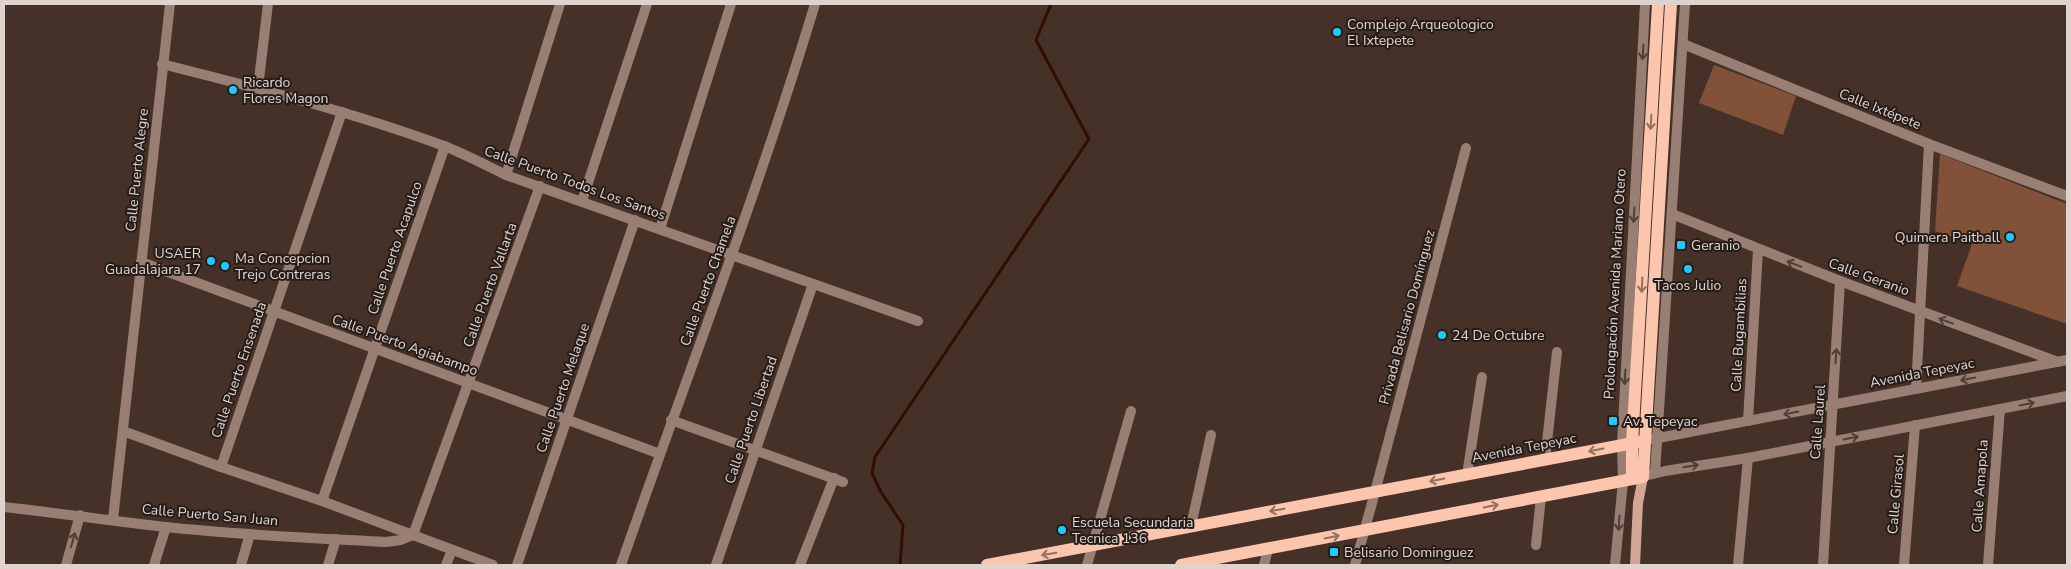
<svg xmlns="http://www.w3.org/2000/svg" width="2071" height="569" font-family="'Nunito Sans',sans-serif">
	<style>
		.green { fill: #82513a }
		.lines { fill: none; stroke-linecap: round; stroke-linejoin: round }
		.stream { stroke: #320d00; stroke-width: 3 }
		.minor { stroke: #997f73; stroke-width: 10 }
		.tertiary { stroke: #997f73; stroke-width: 10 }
		.secondary { stroke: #d1a794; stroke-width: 10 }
		.primary { stroke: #fcc6ae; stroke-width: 12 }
		.oneway { stroke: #4e3f38 }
		.oneway2 { stroke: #907163 }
		.poi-dot { fill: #1ec9fd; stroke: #251c18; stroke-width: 2 }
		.labels { text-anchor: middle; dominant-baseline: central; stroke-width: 4; stroke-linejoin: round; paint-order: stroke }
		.poi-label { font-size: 14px; fill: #e0d3cd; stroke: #251c18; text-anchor: start }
		.street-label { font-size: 14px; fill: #e0d3cd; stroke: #251c18 }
	</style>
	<rect width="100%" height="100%" fill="#463128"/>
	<g class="green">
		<polygon points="1714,65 1796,96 1783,135 1699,103"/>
		<polygon points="1940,154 2067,204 2067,324 1957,286 1972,244 1935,231"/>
	</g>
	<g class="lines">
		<polyline class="stream" points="900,565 903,525 881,492 872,473 875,457 1089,139 1036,40 1051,4"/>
		<g class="minor">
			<polyline points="1683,44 1929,144 2067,196"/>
			<path d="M 162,64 C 257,88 352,112 444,146 C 465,154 485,165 506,175 L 918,321"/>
			<polyline points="258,88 268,4"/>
			<polyline points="506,175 560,4"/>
			<polyline points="582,201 647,4"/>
			<polyline points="1672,214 1840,281 2058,362"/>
			<polyline points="660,229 731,4"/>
			<polyline points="141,262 660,454"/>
			<polyline points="1916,389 1929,144"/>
			<polyline points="671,420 843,482"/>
			<polyline points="1748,421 1758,250"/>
			<polyline points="123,431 221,467 322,501 493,565"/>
			<polyline points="1545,460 1557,352"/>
			<polyline points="221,467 342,112"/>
			<polyline points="1467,475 1482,377"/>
			<polyline points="1375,492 1466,148"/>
			<polyline points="322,501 445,146"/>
			<path d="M 4,507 C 58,513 112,521 166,527 C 239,535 313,538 386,542 L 401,540 L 413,535 L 540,186"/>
			<polyline points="113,519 170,4"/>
			<polyline points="1191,526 1211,435"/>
			<polyline points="1536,545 1541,497"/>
			<polyline points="66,565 80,515"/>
			<polyline points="154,565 166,527"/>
			<polyline points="241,565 250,534"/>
			<polyline points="328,565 336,539"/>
			<polyline points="446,565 452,550"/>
			<polyline points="517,565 635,220"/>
			<path d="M 621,565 C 686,378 758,193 815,4"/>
			<polyline points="716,565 813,284"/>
			<polyline points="800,565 834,478"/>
			<polyline points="1087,565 1131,411"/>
			<polyline points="1264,565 1268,549"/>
			<polyline points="1738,565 1748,458"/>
			<polyline points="1823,565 1840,281"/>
			<polyline points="1904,565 1915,425"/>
			<polyline points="1988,565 2000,409"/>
		</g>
		<g class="tertiary">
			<polyline points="1653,439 2067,360"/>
			<polyline points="1655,473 1685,4"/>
			<polyline points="1649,475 1665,471 1748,458 2067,396"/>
			<polyline points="1355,565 1375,492"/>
			<polyline points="1615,565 1623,481 1622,444 1645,4"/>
		</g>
		<polyline class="secondary" points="1635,565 1638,503 1643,477"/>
		<g class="primary">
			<polyline points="1632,479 1632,443 1658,4"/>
			<polyline points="987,565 1644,441"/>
			<polyline points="1181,565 1643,477 1671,4"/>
		</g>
	</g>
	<defs><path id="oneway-shaft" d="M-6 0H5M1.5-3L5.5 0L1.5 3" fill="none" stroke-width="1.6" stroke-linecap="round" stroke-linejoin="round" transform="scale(1.25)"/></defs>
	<g class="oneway">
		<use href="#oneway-shaft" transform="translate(1643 52) rotate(93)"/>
		<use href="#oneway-shaft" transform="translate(1634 215) rotate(93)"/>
		<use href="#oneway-shaft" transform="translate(1794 264) rotate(-159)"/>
		<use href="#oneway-shaft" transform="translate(1946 321) rotate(-160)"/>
		<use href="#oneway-shaft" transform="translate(1836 356) rotate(-86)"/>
		<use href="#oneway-shaft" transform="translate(1625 377) rotate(93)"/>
		<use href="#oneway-shaft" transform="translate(1968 379) rotate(169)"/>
		<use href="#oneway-shaft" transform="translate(2027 404) rotate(-11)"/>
		<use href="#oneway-shaft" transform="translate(1791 413) rotate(169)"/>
		<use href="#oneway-shaft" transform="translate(1851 438) rotate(-11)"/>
		<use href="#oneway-shaft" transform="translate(1691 466) rotate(-9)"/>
		<use href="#oneway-shaft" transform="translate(1619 523) rotate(94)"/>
		<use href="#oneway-shaft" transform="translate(73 540) rotate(-74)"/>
	</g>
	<g class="oneway2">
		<use href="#oneway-shaft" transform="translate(1651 122) rotate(93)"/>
		<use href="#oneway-shaft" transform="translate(1642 285) rotate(93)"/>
		<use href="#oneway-shaft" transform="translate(1596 450) rotate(169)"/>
		<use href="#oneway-shaft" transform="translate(1437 480) rotate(169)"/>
		<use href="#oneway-shaft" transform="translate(1491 506) rotate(-11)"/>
		<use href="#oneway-shaft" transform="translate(1277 510) rotate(170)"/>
		<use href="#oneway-shaft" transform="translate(1332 537) rotate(-11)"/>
		<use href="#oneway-shaft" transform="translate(1049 554) rotate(170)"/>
	</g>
	<g class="poi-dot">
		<circle cx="1337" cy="32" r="5"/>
		<circle cx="233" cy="90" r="5"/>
		<circle cx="2010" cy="237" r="5"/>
		<rect x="1676" y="240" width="10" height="10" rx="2.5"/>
		<circle cx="211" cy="261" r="5"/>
		<circle cx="225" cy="266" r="5"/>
		<circle cx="1688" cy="269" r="5"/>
		<circle cx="1442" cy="335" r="5"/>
		<rect x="1608" y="416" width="10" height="10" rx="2.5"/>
		<circle cx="1062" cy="530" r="5"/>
		<rect x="1329" y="547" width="10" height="10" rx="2.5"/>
	</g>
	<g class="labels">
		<g class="poi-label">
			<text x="1347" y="24">Complejo Arqueologico<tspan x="1347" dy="16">El Ixtepete</tspan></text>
			<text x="243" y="82">Ricardo<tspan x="243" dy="16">Flores Magon</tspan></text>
			<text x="2000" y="237" text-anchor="end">Quimera Paitball</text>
			<text x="1691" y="245">Geranio</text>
			<text x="201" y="253" text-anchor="end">USAER<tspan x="201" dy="16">Guadalajara 17</tspan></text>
			<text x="235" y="258">Ma Concepcion<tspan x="235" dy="16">Trejo Contreras</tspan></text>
			<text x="1688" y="285" text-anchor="middle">Tacos Julio</text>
			<text x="1452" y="335">24 De Octubre</text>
			<text x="1623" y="421">Av. Tepeyac</text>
			<text x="1072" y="522">Escuela Secundaria<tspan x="1072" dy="16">Tecnica 136</tspan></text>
			<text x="1344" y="552">Belisario Dominguez</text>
		</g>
		<g class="street-label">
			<text transform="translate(1880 109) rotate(22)">Calle Ixtépete</text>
			<text transform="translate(137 170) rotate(-84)">Calle Puerto Alegre</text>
			<text transform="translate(575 183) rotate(20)">Calle Puerto Todos Los Santos</text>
			<text transform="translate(395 248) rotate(-71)">Calle Puerto Acapulco</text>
			<text transform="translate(1869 277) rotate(20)">Calle Geranio</text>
			<text transform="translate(708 281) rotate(-70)">Calle Puerto Chamela</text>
			<text transform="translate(1615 284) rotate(-87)">Prolongación Avenida Mariano Otero</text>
			<text transform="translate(490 285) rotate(-70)">Calle Puerto Vallarta</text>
			<text transform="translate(1407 317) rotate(-75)">Privada Belisario Domínguez</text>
			<text transform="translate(1739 335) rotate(-87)">Calle Bugambilias</text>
			<text transform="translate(405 345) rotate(20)">Calle Puerto Agiabampo</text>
			<text transform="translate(239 370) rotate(-71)">Calle Puerto Ensenada</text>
			<text transform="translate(1922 373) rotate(-11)">Avenida Tepeyac</text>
			<text transform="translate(563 388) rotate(-71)">Calle Puerto Melaque</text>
			<text transform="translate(751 420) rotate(-71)">Calle Puerto Libertad</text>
			<text transform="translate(1818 422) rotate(-86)">Calle Laurel</text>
			<text transform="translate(1524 448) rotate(-11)">Avenida Tepeyac</text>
			<text transform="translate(1980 486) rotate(-86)">Calle Amapola</text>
			<text transform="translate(1896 494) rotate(-85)">Calle Girasol</text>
			<text transform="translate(210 515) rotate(5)">Calle Puerto San Juan</text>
		</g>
	</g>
	<rect width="2071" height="569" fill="none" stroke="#e0d3cd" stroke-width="10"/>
</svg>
